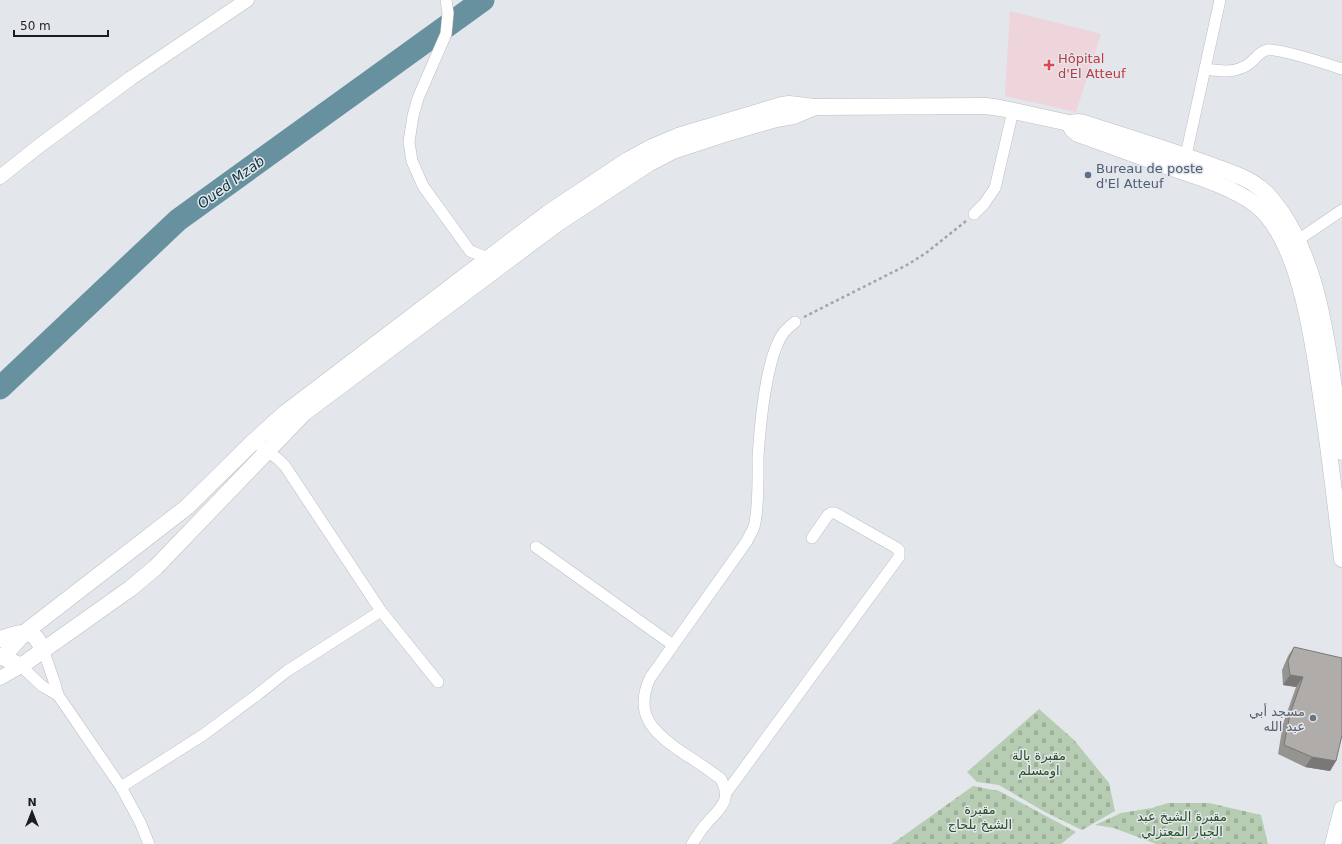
<svg xmlns="http://www.w3.org/2000/svg" width="1342" height="844" font-family="'DejaVu Sans',Cairo,sans-serif">
	<style>
		.medical { fill: #eed4db }
		.cemetery { fill: url(#cemetery-stones) }
		.lines { fill: none; stroke-linecap: round; stroke-linejoin: round }
		.river { stroke: #67919e; stroke-width: 23 }
		.minor-casing { stroke: #bcbec2; stroke-width: 12 }
		.tertiary-casing { stroke: #bcbec2; stroke-width: 15 }
		.secondary-casing { stroke: #bcbec2; stroke-width: 17 }
		.path { stroke: #a3a5a8; stroke-width: 2.5; stroke-dasharray: 3 3; stroke-linecap: butt }
		.minor { stroke: #fff; stroke-width: 11 }
		.tertiary { stroke: #fff; stroke-width: 14 }
		.secondary { stroke: #fff; stroke-width: 16 }
		.wall { fill: #969491 }
		.shaded-wall { fill: #7a7876 }
		.building { fill: #afaca9; stroke: #7a7876 }
		.health-dot { fill: #e0444e; stroke: #e3e6ea; stroke-width: 1.5 }
		.service-dot { fill: #5c6f8a; stroke: #e3e6ea; stroke-width: 1.5 }
		.worship-dot { fill: #6b7280; stroke: #e3e6ea; stroke-width: 1.5 }
		.labels { text-anchor: middle; dominant-baseline: central; stroke-width: 3; stroke-linejoin: round; paint-order: stroke }
		.health-label { font-size: 13px; fill: #be3a42; stroke: #e3e6ea; text-anchor: start }
		.service-label { font-size: 13px; fill: #4e5e75; stroke: #e3e6ea; text-anchor: start }
		.worship-label { font-size: 13px; fill: #5b616d; stroke: #e3e6ea; text-anchor: end }
		.park-label { font-size: 13px; fill: #295128; stroke: #e3e6ea }
		.water-label { font-size: 14px; font-style: italic; fill: #0b343f; stroke: #e3e6ea }
	</style>
	<defs>
		<pattern id="cemetery-stones" width="16" height="16" patternUnits="userSpaceOnUse"><rect width="16" height="16" fill="#b6cdb4"/><path d="M2 7V4a2 2 0 0 1 4 0v3zM10 15v-3a2 2 0 0 1 4 0v3z" fill="#9cb09a"/></pattern>
	</defs>
	<rect width="100%" height="100%" fill="#e3e6ea"/>
	<polygon class="medical" points="1010,11 1101,34 1076,112 1005,96"/>
	<g class="cemetery">
		<polygon points="1039,709 1074,740 1109,783 1115,811 1082,830 1045,812 999,785 977,782 967,772"/>
		<polygon points="973,786 999,791 1076,832 1061,844 892,844"/>
		<polygon points="1168,803 1209,803 1261,815 1268,844 1156,844 1114,828 1095,825 1121,813 1152,808"/>
	</g>
	<g class="lines">
		<polyline class="river" points="0,388 178,220 483,0"/>
		<defs>
			<g id="minor">
				<polyline points="446,0 448,13 446,34 418,98 413,116 409,142 412,161 423,186 470,251 483,256 491,263"/>
				<path d="M 1205,69 C 1221,71 1236,74 1250,63 C 1255,59 1259,52 1267,50 C 1279,48 1327,64 1342,69"/>
				<polyline points="1186,155 1220,0"/>
				<polyline points="974,214 984,204 995,188 1013,111"/>
				<polyline points="1291,243 1298,240 1342,210"/>
				<polyline points="261,447 278,459 285,466 381,611 438,682"/>
				<polyline points="536,547 673,645"/>
				<polyline points="43,649 55,684 58,695 121,787 140,822 149,844"/>
				<polyline points="21,666 42,686 58,695"/>
				<polyline points="121,787 203,735 257,695 287,671 381,611"/>
				<polyline points="726,793 899,557 899,550 895,547 835,513 831,513 828,515 812,538"/>
				<path d="M 692,844 C 697,837 701,829 707,823 C 721,807 732,801 721,779 C 709,770 696,761 683,753 C 654,733 633,715 650,678 L 747,541 C 749,536 752,532 754,527 C 759,508 758,477 758,457 C 760,426 766,360 782,335 C 785,330 790,326 795,322"/>
			</g>
			<g id="tertiary">
				<polyline points="0,177 39,146 131,78 247,0"/>
				<polyline points="0,678 21,666"/>
			</g>
			<g id="secondary">
				<path d="M 1069,123 L 1072,129 L 1078,134 C 1109,145 1141,157 1172,168 C 1199,177 1232,187 1255,204 C 1301,239 1314,348 1322,403 C 1330,455 1336,507 1342,559"/>
				<path d="M 0,639 C 10,636 25,629 34,636 C 38,639 40,645 43,649"/>
				<polyline points="0,656 21,666 131,588 156,567 304,413 558,223 648,164 673,151 728,133 776,119 794,116 813,108"/>
				<path d="M 3,657 L 24,633 L 187,507 L 252,443 L 285,413 L 548,213 L 628,160 L 652,147 L 678,136 L 782,105 L 789,104 L 815,107 L 986,106 L 1000,108 L 1069,123 L 1079,122 L 1084,123 C 1127,137 1171,150 1213,166 C 1229,172 1246,177 1260,188 C 1269,194 1275,204 1282,213 C 1313,260 1322,312 1331,367 C 1335,395 1339,424 1342,452"/>
				<polyline points="1333,844 1342,809"/>
			</g>
		</defs>
		<use href="#minor" class="minor-casing"/>
		<use href="#tertiary" class="tertiary-casing"/>
		<use href="#secondary" class="secondary-casing"/>
		<polyline class="path" points="804,317 907,265 926,253 966,221"/>
		<use href="#minor" class="minor"/>
		<use href="#tertiary" class="tertiary"/>
		<use href="#secondary" class="secondary"/>
	</g>
	<polygon class="wall" points="1294,647 1336,761 1330,771 1305,767 1278,754 1283,724 1296,687 1283,685 1282,670 1288,656"/>
	<g class="shaded-wall">
		<polygon points="1290,675 1303,677 1296,687 1283,685"/>
		<polygon points="1312,757 1336,761 1330,771 1305,767"/>
	</g>
	<polygon class="building" points="1294,647 1342,658 1342,735 1336,761 1312,757 1284,745 1290,714 1303,677 1290,675 1288,661"/>
	<path class="health-dot" d="M1047 59h4v4h4v4h-4v4h-4v-4h-4v-4h4z"/>
	<circle class="service-dot" cx="1088" cy="175" r="4"/>
	<circle class="worship-dot" cx="1313" cy="718" r="4"/>
	<g class="labels">
		<g class="health-label">
			<text x="1058" y="58">Hôpital<tspan x="1058" dy="15">d'El Atteuf</tspan></text>
		</g>
		<g class="service-label">
			<text x="1096" y="168">Bureau de poste<tspan x="1096" dy="15">d'El Atteuf</tspan></text>
		</g>
		<g class="worship-label">
			<text x="1305" y="711">مسجد أبي<tspan x="1305" dy="15">عبد الله</tspan></text>
		</g>
		<g class="park-label">
			<text x="1039" y="755">مقبرة بالة<tspan x="1039" dy="15">اومسلم</tspan></text>
			<text x="980" y="809">مقبرة<tspan x="980" dy="15">الشيخ بلحاج</tspan></text>
			<text x="1182" y="816">مقبرة الشيخ عبد<tspan x="1182" dy="15">الجبار المعتزلي</tspan></text>
		</g>
		<g class="water-label">
			<text transform="translate(231 182) rotate(-36)">Oued Mzab</text>
		</g>
	</g>
	<g transform="translate(32 812)" stroke="#e3e6ea" stroke-width="3" paint-order="stroke">
	<path d="M0-3L7 15L0 10L-7 15Z" fill="#1c1d1e"/>
	<text y="-6" font-size="11" font-weight="bold" text-anchor="middle" fill="#1c1d1e">N</text>
	</g>
	<path d="M14 30v6h94v-6" fill="none" stroke="#1c1d1e" stroke-width="2"/>
	<text x="20" y="30" font-size="12" fill="#1c1d1e" stroke="#e3e6ea" stroke-width="3" paint-order="stroke">50 m</text>
</svg>
